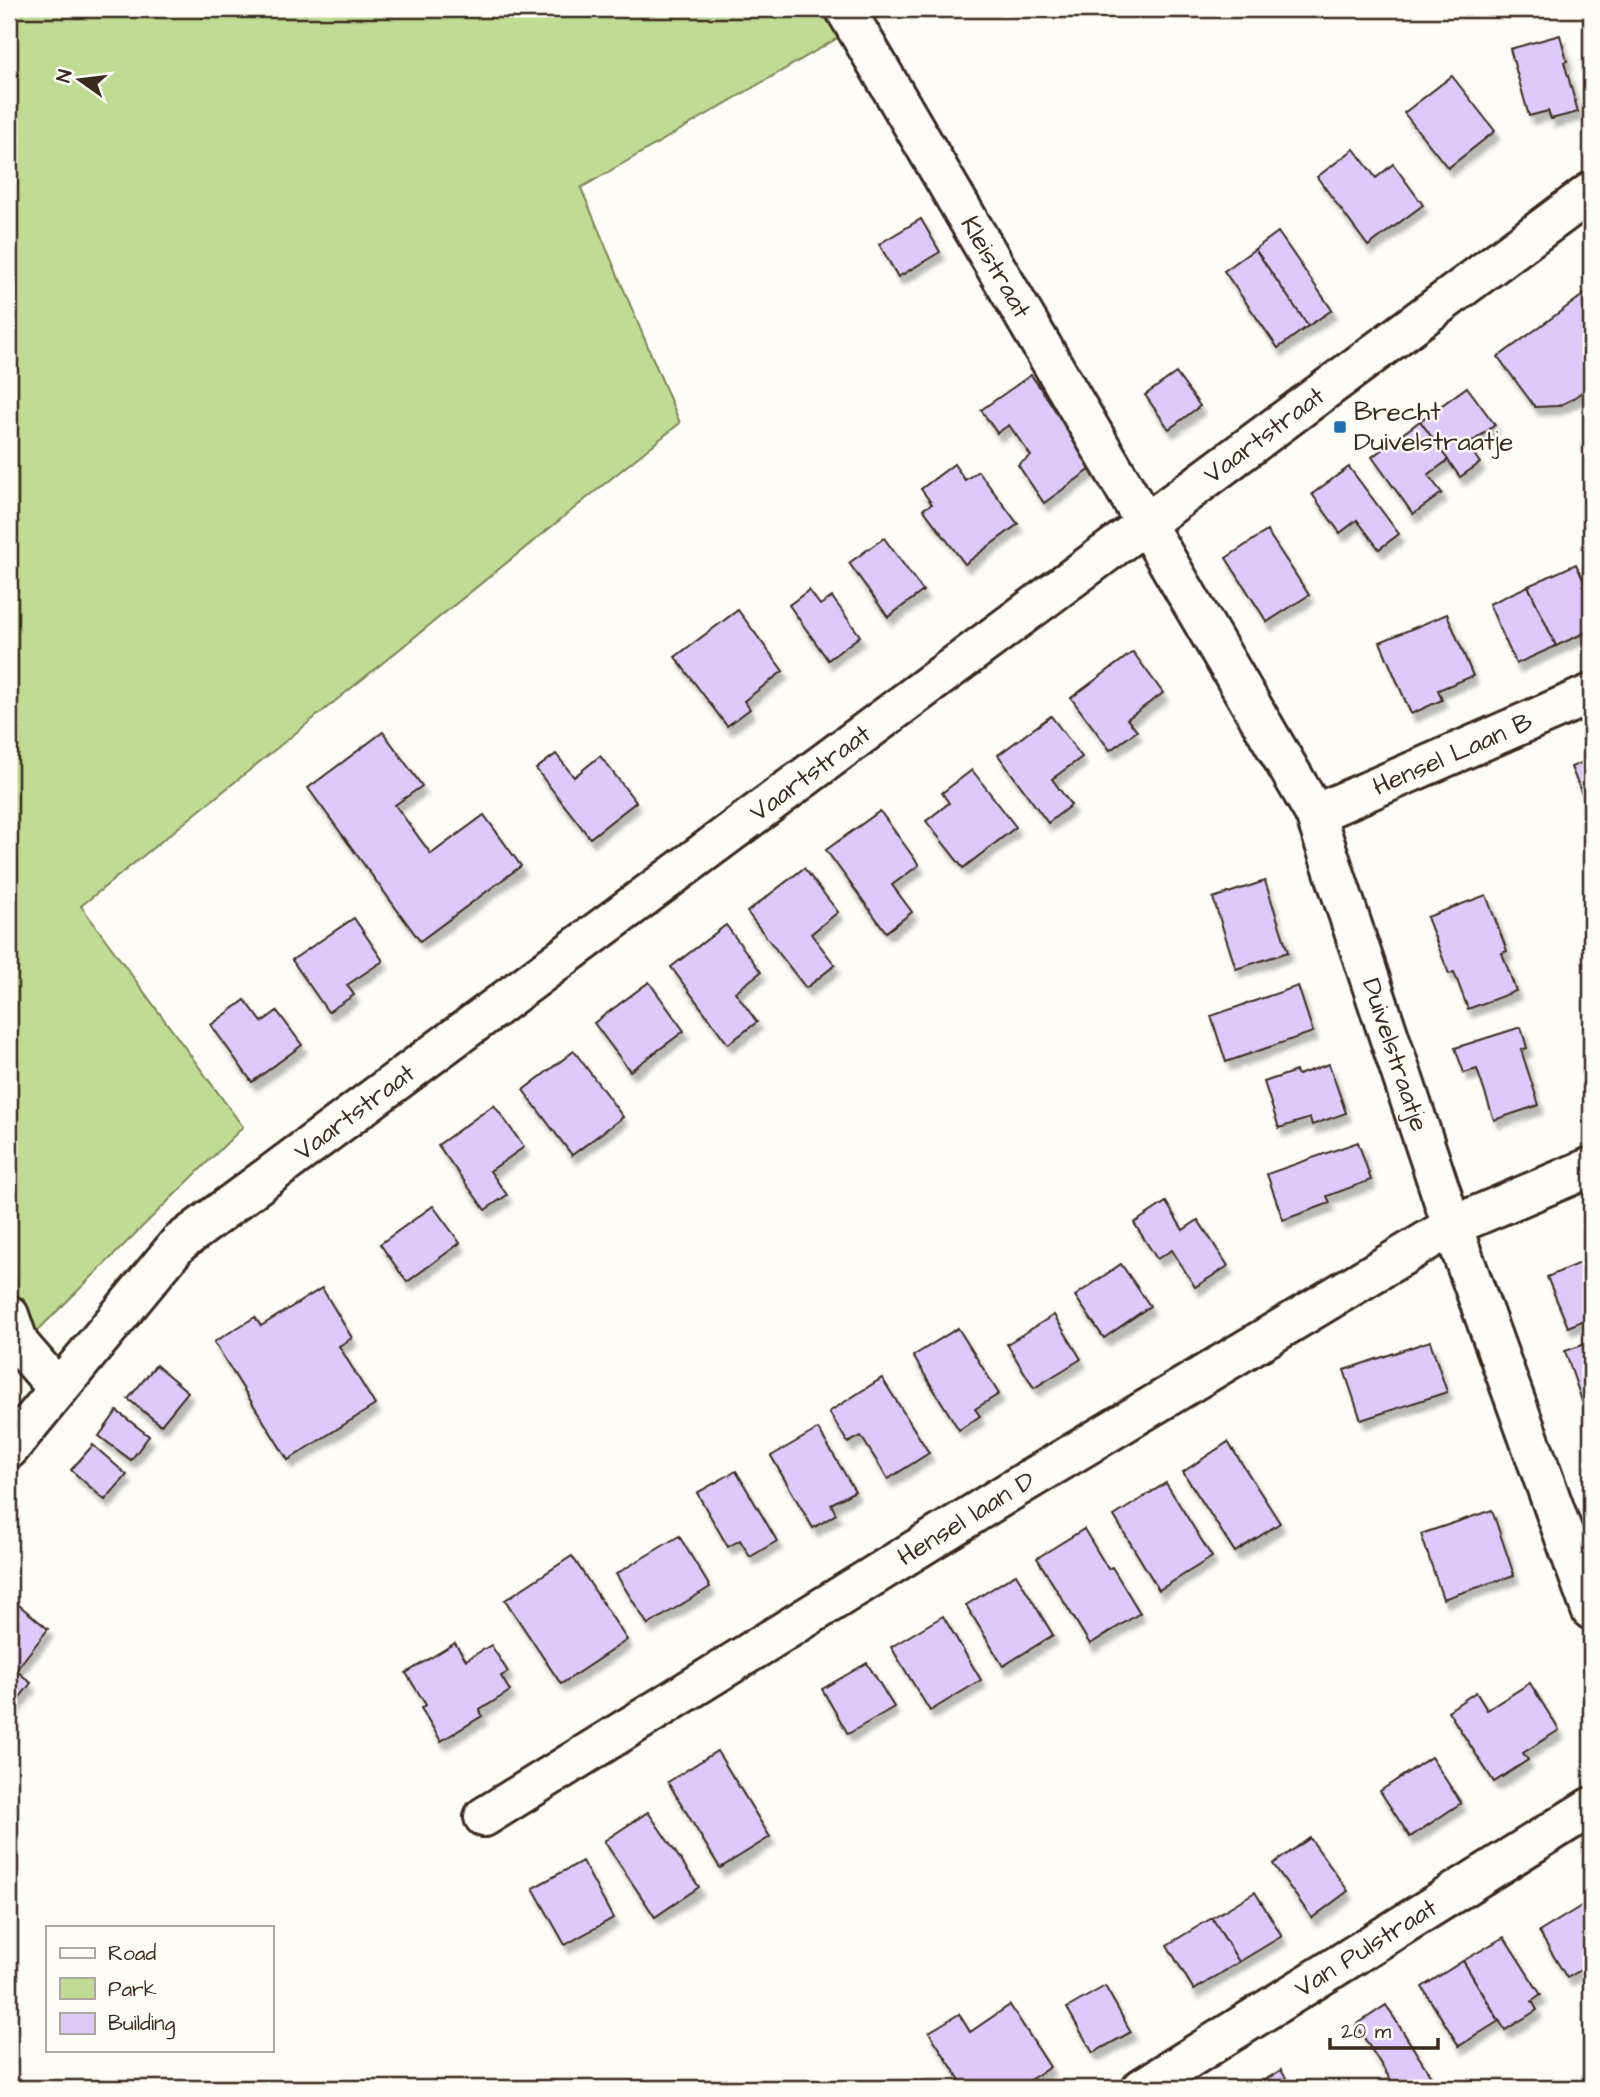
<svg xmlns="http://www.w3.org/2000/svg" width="1600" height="2097" font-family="'Architects Daughter',sans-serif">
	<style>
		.green { fill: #c0dc94; stroke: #7e8359; stroke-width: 2 }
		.building { fill: #ddcafb; stroke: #3b2a1e; stroke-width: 2; filter: url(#shadow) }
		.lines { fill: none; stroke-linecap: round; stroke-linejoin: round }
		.minor-casing { stroke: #3b2a1e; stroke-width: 44 }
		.major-casing { stroke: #3b2a1e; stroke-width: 44 }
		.minor { stroke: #fdfcf7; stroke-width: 38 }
		.major { stroke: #fdfcf7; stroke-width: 38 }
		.poi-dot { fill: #1f6fb2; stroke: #fdfcf7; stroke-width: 2.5 }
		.labels { text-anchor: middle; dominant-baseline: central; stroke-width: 5; stroke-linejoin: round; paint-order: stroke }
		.street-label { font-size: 26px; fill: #3b2a1e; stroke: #fdfcf7 }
		.poi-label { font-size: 26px; fill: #3b2a1e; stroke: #fdfcf7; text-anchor: start }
	</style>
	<defs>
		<filter id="shadow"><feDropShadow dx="4.5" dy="8" stdDeviation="2" flood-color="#0004"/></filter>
	</defs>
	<rect width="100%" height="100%" fill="#fdfcf7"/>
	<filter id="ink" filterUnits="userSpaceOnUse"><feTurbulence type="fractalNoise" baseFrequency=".0143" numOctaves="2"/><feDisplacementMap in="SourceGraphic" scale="14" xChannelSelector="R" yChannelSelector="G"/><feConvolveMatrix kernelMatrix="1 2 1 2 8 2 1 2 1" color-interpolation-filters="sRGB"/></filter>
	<g filter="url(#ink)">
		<polygon class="green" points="9,9 828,9 843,35 581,188 680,423 81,906 243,1127 24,1344 9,1225"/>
		<g class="building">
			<polygon points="1560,35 1567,61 1564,62 1578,112 1551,119 1548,111 1529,116 1510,49"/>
			<polygon points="1452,76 1495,131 1448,168 1404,113"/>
			<polygon points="1354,149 1376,178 1393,164 1423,205 1368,246 1317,177"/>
			<polygon points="921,219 940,252 898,277 879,244"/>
			<polygon points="1278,232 1332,310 1308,326 1255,249"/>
			<polygon points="1255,249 1308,326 1278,348 1224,271"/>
			<polygon points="1590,290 1591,385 1571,400 1558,406 1535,407 1498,357"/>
			<polygon points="1176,373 1200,406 1169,429 1145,395"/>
			<polygon points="1031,375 1095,466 1044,503 1018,465 1031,456 1009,425 997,433 981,410"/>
			<polygon points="1467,387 1495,425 1468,445 1480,463 1460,477 1420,421"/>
			<polygon points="1420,421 1448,460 1428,475 1442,493 1413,514 1372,457"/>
			<polygon points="954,464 965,480 978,471 1018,524 965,564 923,509 932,504 921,489"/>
			<polygon points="1349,467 1399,534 1379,549 1357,520 1340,533 1312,494"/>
			<polygon points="1267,531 1309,595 1267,622 1226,558"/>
			<polygon points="884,538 923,591 888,617 849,563"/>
			<polygon points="1576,564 1591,597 1591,630 1556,646 1528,586"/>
			<polygon points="1528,586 1556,646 1516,664 1489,604"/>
			<polygon points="809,590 820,605 832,597 860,636 828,660 789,605"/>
			<polygon points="738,610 783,671 744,701 750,709 727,726 675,657"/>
			<polygon points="1447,614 1473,676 1438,690 1442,700 1411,714 1380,642"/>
			<polygon points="1133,652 1163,693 1127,719 1137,731 1110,750 1071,698"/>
			<polygon points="1051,716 1082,757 1052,779 1071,805 1048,823 998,755"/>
			<polygon points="383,732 422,786 395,805 431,854 484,815 521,866 420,941 308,788"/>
			<polygon points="556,754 574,777 600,756 636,802 590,838 536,769"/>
			<polygon points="1591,759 1591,816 1571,767"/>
			<polygon points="972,770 1016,827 963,868 926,821 949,803 942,793"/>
			<polygon points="880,811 919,865 892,885 912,912 886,932 826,850"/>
			<polygon points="804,868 838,912 811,934 835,965 806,988 747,912"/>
			<polygon points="1265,881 1288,952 1236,969 1213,898"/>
			<polygon points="1486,895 1507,951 1502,953 1516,991 1468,1009 1454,972 1449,974 1427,917"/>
			<polygon points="354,918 383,961 347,985 354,995 328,1012 292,960"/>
			<polygon points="726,925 761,972 735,992 757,1022 728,1044 671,967"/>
			<polygon points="649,982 684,1031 630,1071 594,1023"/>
			<polygon points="1298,986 1313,1032 1226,1062 1211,1016"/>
			<polygon points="245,1000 262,1022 277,1011 302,1045 252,1082 211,1025"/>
			<polygon points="1521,1027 1527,1048 1521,1050 1539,1105 1494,1120 1477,1069 1464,1073 1455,1048"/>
			<polygon points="574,1051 623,1117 572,1155 523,1090"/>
			<polygon points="1329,1064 1346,1113 1312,1125 1310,1118 1279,1128 1264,1082 1296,1071 1298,1075"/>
			<polygon points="494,1105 524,1147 490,1171 507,1195 485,1210 438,1145"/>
			<polygon points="1358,1142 1371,1180 1327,1196 1330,1203 1283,1220 1267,1174"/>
			<polygon points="1166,1202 1183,1230 1198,1220 1228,1266 1195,1287 1172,1250 1157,1259 1134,1223"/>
			<polygon points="433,1206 460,1243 407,1282 380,1244"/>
			<polygon points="1591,1258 1591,1317 1568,1327 1547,1277"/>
			<polygon points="1121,1264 1150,1306 1104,1338 1075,1296"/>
			<polygon points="322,1288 352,1338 339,1346 375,1405 288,1460 214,1342 255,1317 261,1326"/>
			<polygon points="1054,1315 1081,1359 1034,1388 1007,1344"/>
			<polygon points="958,1328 999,1394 975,1409 980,1416 959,1430 913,1356"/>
			<polygon points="1430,1341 1447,1392 1361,1420 1344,1370"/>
			<polygon points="1591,1342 1591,1394 1581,1398 1565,1351"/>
			<polygon points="156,1365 188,1392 161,1425 128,1399"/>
			<polygon points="882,1378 929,1453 888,1479 861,1436 848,1443 829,1412"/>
			<polygon points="1591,1394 1591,1429 1581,1398"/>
			<polygon points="117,1411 149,1436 131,1460 99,1436"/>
			<polygon points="818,1429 855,1491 831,1504 836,1514 813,1528 771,1456"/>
			<polygon points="1228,1442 1280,1523 1235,1552 1183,1472"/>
			<polygon points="93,1445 127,1475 105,1500 71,1470"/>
			<polygon points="736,1471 777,1541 750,1557 740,1540 728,1547 697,1493"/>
			<polygon points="1166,1483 1212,1557 1159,1590 1114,1516"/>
			<polygon points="1492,1510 1514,1575 1443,1599 1421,1534"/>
			<polygon points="1084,1529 1108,1569 1112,1567 1140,1613 1090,1644 1037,1558"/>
			<polygon points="679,1536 710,1587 648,1625 616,1574"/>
			<polygon points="572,1556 627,1640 561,1684 505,1600"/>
			<polygon points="1016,1574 1053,1635 1003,1666 966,1605"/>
			<polygon points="9,1597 48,1629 16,1670 31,1683 9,1711"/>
			<polygon points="943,1616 981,1680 930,1711 891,1647"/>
			<polygon points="455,1643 466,1660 491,1645 508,1672 501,1676 510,1691 480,1710 482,1716 441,1741 421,1708 426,1705 406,1673"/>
			<polygon points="867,1663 894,1707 848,1734 822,1689"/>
			<polygon points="1530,1683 1559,1730 1523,1753 1528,1760 1494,1782 1448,1711 1476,1692 1487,1710"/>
			<polygon points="717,1751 770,1837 720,1868 668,1782"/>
			<polygon points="1431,1757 1461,1803 1410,1837 1380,1791"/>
			<polygon points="648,1812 699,1887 655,1917 604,1841"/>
			<polygon points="1310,1838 1348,1891 1312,1918 1273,1864"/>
			<polygon points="582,1861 613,1918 565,1945 533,1888"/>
			<polygon points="1255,1892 1282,1936 1239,1962 1212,1918"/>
			<polygon points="1591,1900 1591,1964 1567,1978 1539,1932"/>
			<polygon points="1212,1918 1239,1962 1194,1990 1167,1945"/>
			<polygon points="1504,1937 1541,1995 1532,2001 1537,2010 1505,2030 1463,1961"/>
			<polygon points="1463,1961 1499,2021 1459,2046 1422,1987"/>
			<polygon points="1105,1986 1131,2032 1093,2053 1067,2008"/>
			<polygon points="1010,2005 1050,2067 1017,2088 965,2088 929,2032 959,2014 970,2032"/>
			<polygon points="1386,2005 1434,2081 1423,2088 1396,2088 1356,2025"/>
			<polygon points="1281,2070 1292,2088 1252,2088"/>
			<polygon points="914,2079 920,2088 900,2088"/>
		</g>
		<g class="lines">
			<defs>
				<g id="minor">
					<path id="s1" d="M 845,9 L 1315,814 L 1452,1226 L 1591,1610"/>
					<path id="s2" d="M 1315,814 L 1591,694"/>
					<polyline points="9,1315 19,1344 58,1389"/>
					<path id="s3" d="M 484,1817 L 1012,1490 L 1452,1226 L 1591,1167"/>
					<path id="s4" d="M 1142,2088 L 1591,1807"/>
				</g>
				<g id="major">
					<path id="s5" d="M 9,1449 L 179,1243 L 1591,192"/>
				</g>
			</defs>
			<use href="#minor" class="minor-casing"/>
			<use href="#major" class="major-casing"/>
			<use href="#minor" class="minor"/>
			<use href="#major" class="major"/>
		</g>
	</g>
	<rect class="poi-dot" x="1333" y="420" width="14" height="14" rx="3.5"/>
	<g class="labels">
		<g class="street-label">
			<text stroke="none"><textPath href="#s1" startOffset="299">Kleistraat</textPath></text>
			<text stroke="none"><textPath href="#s5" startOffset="1620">Vaartstraat</textPath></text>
			<text stroke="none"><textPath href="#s2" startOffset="150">Hensel Laan B</textPath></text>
			<text stroke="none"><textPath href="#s5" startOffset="1054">Vaartstraat</textPath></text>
			<text stroke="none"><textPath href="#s1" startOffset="1186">Duivelstraatje</textPath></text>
			<text stroke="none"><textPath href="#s5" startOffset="486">Vaartstraat</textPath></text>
			<text stroke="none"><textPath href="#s3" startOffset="567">Hensel laan D</textPath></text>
			<text stroke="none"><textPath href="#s4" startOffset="264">Van Pulstraat</textPath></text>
		</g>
		<g class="poi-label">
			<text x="1354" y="412">Brecht<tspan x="1354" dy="30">Duivelstraatje</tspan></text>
		</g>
	</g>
	<rect width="1600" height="2097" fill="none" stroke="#fdfcf7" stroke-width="35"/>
	<rect x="18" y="18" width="1565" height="2062" fill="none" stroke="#3b2a1e" stroke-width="2.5" filter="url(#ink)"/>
	<rect x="46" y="1926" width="228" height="126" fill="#fdfcf7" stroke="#afa8a0" stroke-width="2"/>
	<rect x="60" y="1948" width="35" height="10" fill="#fdfcf7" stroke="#afa8a0" stroke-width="2"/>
	<text x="108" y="1960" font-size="21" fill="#3b2a1e">Road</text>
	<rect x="60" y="1978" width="35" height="21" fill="#c0dc94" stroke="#afa8a0" stroke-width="2"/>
	<text x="108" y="1996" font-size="21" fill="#3b2a1e">Park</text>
	<rect x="60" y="2013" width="35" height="21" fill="#ddcafb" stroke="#afa8a0" stroke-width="2"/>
	<text x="108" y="2030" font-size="21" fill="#3b2a1e">Building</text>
	<g transform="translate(80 80) rotate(284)" stroke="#fdfcf7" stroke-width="5" paint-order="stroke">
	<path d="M0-5L12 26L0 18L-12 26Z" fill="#3b2a1e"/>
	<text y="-10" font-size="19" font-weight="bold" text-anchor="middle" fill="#3b2a1e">N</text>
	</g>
	<path d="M1330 2038v10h108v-10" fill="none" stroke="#3b2a1e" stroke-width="3.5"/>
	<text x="1341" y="2038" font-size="21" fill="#3b2a1e" stroke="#fdfcf7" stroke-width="5" paint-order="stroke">20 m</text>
</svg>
